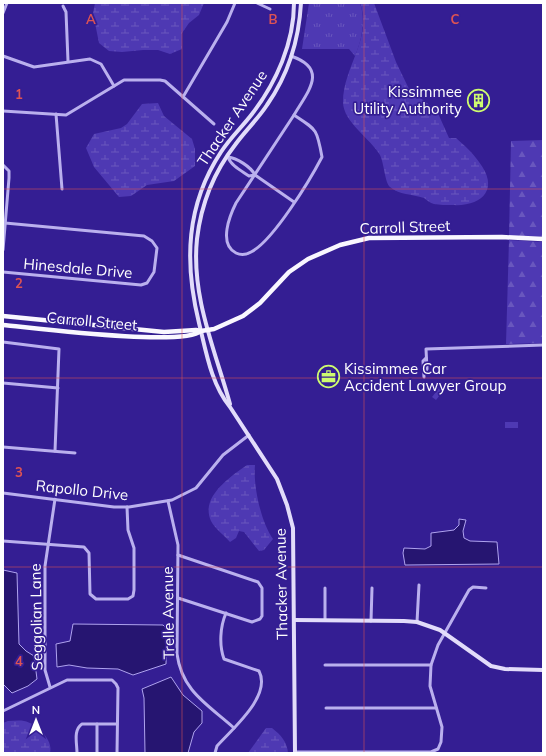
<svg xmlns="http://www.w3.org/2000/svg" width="546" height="756" font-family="Mulish,sans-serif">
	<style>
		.grass { fill: url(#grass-tufts) }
		.forest { fill: url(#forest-firs) }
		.wetland { fill: url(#wetland-marsh) }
		.pitch { fill: #4e39b3 }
		.water { fill: #261571; stroke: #afa3ef }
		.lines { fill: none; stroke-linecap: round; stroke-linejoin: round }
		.street { stroke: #bab0ee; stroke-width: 3 }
		.secondary { stroke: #e2dcfa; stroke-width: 4 }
		.primary { stroke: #f9f7ff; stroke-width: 4.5 }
		.grid { fill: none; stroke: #de5353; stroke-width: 1; stroke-opacity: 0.55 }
		.labels { text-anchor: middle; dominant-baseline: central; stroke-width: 3.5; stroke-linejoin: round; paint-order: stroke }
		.poi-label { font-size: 15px; fill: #fff; stroke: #341e93; text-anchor: end }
		.street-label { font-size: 15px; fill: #fff; stroke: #341e93 }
		.grid-label { font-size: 13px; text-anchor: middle; font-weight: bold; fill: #de5353; stroke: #341e93; stroke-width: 3.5; stroke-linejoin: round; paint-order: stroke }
	</style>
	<defs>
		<pattern id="grass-tufts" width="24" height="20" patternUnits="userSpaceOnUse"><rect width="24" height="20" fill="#4e39b3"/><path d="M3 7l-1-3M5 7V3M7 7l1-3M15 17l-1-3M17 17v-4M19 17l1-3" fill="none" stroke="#6957be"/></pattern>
		<pattern id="forest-firs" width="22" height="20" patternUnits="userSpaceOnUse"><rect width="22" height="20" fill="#4e39b3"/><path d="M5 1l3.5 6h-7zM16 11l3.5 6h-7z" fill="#6957be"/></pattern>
		<pattern id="wetland-marsh" width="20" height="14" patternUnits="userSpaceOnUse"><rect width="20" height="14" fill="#4e39b3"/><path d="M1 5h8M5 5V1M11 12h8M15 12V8" fill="none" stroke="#6957be"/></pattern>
	</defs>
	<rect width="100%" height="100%" fill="#341e93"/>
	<path class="grass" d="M 309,3 L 360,3 C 366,20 362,40 355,56 L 349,49 L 302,49 Z"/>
	<g class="forest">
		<polygon points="543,140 543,237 509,236 511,141"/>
		<polygon points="509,240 543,242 543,343 506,344"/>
	</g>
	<g class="wetland">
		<polygon points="95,3 204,3 199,15 189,23 182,33 182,49 170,54 158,50 143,50 122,52 109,51 99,43 93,13"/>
		<path d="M 360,3 L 374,3 L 396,62 L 409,89 L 437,111 L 449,138 L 456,138 C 464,145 473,153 479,162 C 500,189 482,207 452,205 C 446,205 440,205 434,204 C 430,203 427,200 424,198 C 412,194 399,195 390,187 C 385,183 384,163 380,155 C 371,139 343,122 343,102 C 343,67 373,38 360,3 Z"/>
		<polygon points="158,103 164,116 192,139 195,149 195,166 174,181 147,185 131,196 119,197 94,167 86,148 94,134 121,128 127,124 142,104"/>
		<path d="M 247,465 L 255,465 C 253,486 261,522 273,539 L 264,550 L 259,551 L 244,532 L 239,531 L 236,538 L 230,542 C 225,536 215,529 211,521 C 200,497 230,477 247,465 Z"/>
		<path d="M 8,721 C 13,721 19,720 24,721 C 36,723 54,740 50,753 L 3,753 L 3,723 Z"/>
		<path d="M 266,728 L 272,728 C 281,735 287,742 288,753 L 248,753 Z"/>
	</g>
	<g class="pitch">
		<polygon points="440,387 444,390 436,400 432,397"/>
		<rect x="505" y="422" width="13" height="6"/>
	</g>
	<g class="water">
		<polygon points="459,519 466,520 463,531 464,538 470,541 497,542 499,564 405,565 403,553 404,548 425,549 431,546 431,533 454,530 459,525"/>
		<polygon points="3,570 17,573 19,644 26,651 34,656 37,679 28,686 12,693 3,684"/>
		<polygon points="73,624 163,625 167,629 166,664 133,675 118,669 87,668 69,665 57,667 56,644 70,641"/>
		<polygon points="171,677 183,695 202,711 202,723 194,732 188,753 145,753 144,698 142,689"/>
	</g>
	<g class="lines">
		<g class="street">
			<polyline points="257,3 270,9"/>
			<polyline points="63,6 66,12 68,61"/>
			<polyline points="3,13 7,3"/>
			<polyline points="3,56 34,67 90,59 101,64 114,86"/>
			<path d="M 291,56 C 329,69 308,91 294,115"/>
			<polyline points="183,97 227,22 235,3"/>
			<polyline points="3,111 66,115 124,80 160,80 165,81 214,124"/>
			<polyline points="56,114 62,189"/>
			<path d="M 294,115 C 317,130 317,129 322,157 C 310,180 273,241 251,252 C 246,255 240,255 236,253 C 218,244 230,215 236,203 Z"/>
			<polyline points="3,165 9,171 9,178 3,250"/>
			<path d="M 255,175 L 249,176 C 242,171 231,166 228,157 C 237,158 251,167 255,175 L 294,202"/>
			<polyline points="3,272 141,285 147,283 154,272 157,248 152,241 144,236 5,223"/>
			<polyline points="3,342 59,349 55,451"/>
			<polyline points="425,372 427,369 426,349 543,345"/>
			<polyline points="424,377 423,361 426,358"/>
			<polyline points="3,383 58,388"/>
			<polyline points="3,447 75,453"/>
			<polyline points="3,493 114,507 129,507 172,500 196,488 223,455 249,435"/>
			<path d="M 168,501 L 178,545 L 177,654 C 182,691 207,704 234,728"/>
			<polyline points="3,541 84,547 89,553 90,594 96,599 128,599 133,596 134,590 134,548 128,530 127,507"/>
			<polyline points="325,588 325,620"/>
			<polyline points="178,598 252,622 260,619 262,616 262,588 258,582 178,555"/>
			<polyline points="371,621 372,588"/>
			<polyline points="417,622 419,585"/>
			<polyline points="325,665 431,665"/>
			<polyline points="50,687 45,670 45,566 55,499"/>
			<polyline points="326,708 436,708"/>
			<polyline points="3,711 67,680 112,680 116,684 118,688 117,753"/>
			<polyline points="295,752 431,752 438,749 441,742 442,727 430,686 431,665 438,645 469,590 473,587 486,588"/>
			<path d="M 77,753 C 77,743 73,730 82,724 L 117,724"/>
			<polyline points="97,753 97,724"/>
			<path d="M 215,753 L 217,746 C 232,729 272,696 259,671 L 224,659 C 219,645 220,627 226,613"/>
		</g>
		<g class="secondary">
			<path d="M 294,3 C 294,43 276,83 252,114 C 242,127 230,138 221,152 C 186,205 184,262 199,323 C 206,351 211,384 230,407 L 277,479 L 287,505 L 293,528 L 295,753"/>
			<path d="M 230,404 C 215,350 191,296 197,239 C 201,205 214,172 235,145 C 245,131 258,119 267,105 C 288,75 299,39 301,3"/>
			<polyline points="294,620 404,621 417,622 440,630 491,666 505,669 543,670"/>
		</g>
		<g class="primary">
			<polyline points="3,316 164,332 196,330 201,331 214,329 243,316 260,303 289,272 308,259 340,245 369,238 502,237 543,239"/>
			<path d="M 3,325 C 35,328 182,347 201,331"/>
		</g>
	</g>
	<path class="grid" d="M 182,3 L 182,753M 364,3 L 364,753M 3,189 L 543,189M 3,378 L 543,378M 3,567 L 543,567"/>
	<defs>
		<symbol id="building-ring" viewBox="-11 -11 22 22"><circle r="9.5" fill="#341e93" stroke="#cefc6f" stroke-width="1.5"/><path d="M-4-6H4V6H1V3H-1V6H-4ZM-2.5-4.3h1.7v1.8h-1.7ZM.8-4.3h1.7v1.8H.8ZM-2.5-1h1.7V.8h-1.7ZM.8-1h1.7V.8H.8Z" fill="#cefc6f"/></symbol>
		<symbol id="office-ring" viewBox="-11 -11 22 22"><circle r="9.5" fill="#341e93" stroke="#cefc6f" stroke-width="1.5"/><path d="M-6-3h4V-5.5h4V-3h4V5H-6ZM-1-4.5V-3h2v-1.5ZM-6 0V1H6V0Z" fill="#cefc6f"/></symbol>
	</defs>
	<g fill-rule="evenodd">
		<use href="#building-ring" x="466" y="88" width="25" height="25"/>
		<use href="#office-ring" x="316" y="364" width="25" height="25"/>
	</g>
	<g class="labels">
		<g class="poi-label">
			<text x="462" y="91">Kissimmee<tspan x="462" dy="17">Utility Authority</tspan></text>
			<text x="344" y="368" text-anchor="start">Kissimmee Car<tspan x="344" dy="17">Accident Lawyer Group</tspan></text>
		</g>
		<g class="street-label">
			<text transform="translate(232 118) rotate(-56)">Thacker Avenue</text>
			<text transform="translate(405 227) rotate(-2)">Carroll Street</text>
			<text transform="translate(78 268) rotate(5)">Hinesdale Drive</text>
			<text transform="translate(92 321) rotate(5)">Carroll Street</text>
			<text transform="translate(82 490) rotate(6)">Rapollo Drive</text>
			<text transform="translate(281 584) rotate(-91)">Thacker Avenue</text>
			<text transform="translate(168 613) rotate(-91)">Trelle Avenue</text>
			<text transform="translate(36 617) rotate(-91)">Seggolian Lane</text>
		</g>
	</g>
	<g class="grid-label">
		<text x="91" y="24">A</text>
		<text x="273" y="24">B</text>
		<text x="455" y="24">C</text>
		<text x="19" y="99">1</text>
		<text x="19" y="288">2</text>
		<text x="19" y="477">3</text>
		<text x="19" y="666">4</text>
	</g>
	<rect width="546" height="756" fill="none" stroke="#ffffff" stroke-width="8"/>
	<g transform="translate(36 720)" stroke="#341e93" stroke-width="3" paint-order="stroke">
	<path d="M0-3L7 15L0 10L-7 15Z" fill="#ffffff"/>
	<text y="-6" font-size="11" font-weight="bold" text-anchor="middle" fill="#ffffff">N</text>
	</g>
</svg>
